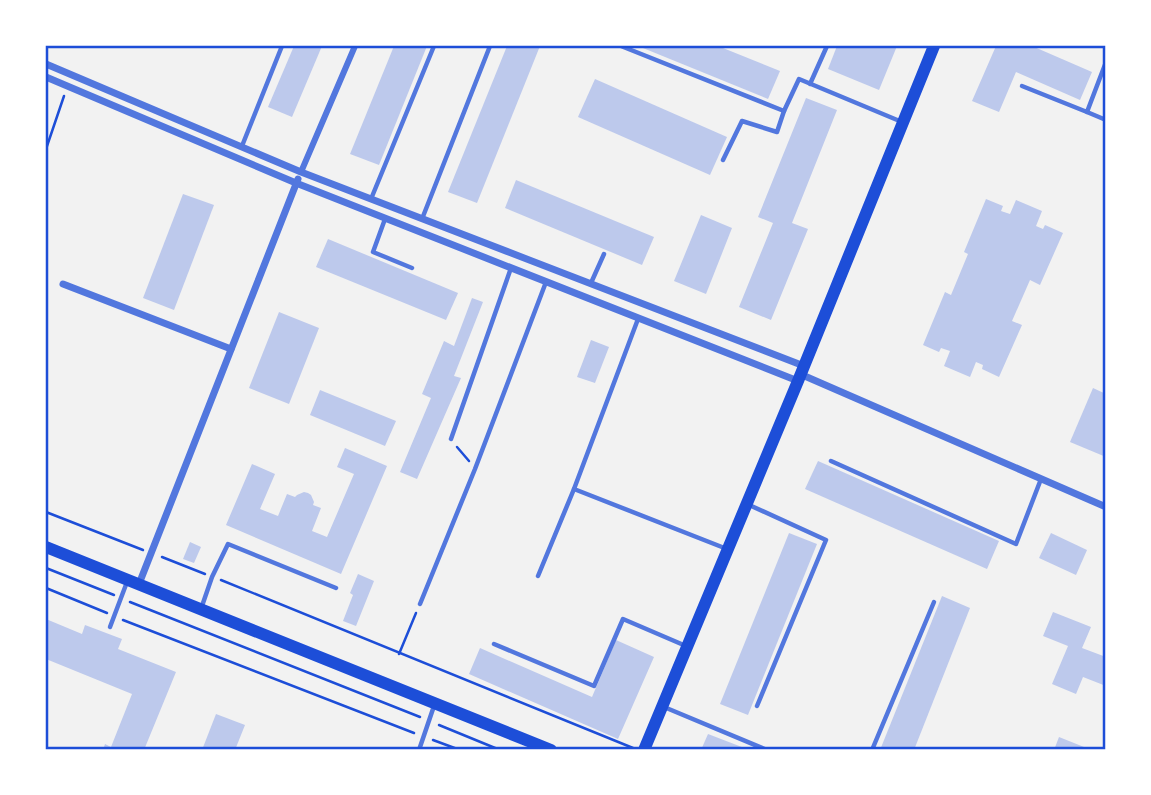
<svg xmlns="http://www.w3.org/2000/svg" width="1151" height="795" font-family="'DM Sans',sans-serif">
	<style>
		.building { fill: #bdc9ec }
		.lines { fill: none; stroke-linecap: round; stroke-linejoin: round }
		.path { stroke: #1d4ed8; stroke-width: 2.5 }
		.service { stroke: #5277de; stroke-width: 4.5 }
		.pedestrian { stroke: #5277de; stroke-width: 6 }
		.minor { stroke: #5277de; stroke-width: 7 }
		.secondary { stroke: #1d4ed8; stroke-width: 12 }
		.neatline { fill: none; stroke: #1d4ed8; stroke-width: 2.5 }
	</style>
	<rect width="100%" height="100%" fill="#f2f2f2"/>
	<g class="building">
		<polygon points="294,46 322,46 292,117 268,107"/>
		<polygon points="394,46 427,46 379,165 350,154"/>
		<polygon points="507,46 540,46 477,203 448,192"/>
		<polygon points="638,46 718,46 780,71 768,99"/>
		<polygon points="837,46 897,46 879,90 828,69"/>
		<polygon points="996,46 1032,46 1092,72 1080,100 1016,72 999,112 972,101"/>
		<polygon points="595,79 727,137 710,175 578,117"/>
		<polygon points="806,98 837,110 792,223 808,229 771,320 739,307 773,223 758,217"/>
		<polygon points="516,180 654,237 642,265 505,208"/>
		<polygon points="183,194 214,205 174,310 143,298"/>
		<polygon points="986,199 1003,206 1001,211 1010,214 1016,200 1042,211 1036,226 1043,229 1045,225 1063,233 1040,285 1030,280 1012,321 1022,325 999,377 982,369 983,365 976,362 970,377 944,366 950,351 941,348 939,352 923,345 945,292 951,295 968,254 964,252"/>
		<polygon points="701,215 732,228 706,294 674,281"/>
		<polygon points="328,239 458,293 446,320 316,267"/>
		<polygon points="472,298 483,302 454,376 461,378 417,479 400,472 431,398 422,394 444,341 454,346"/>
		<polygon points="279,312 319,328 289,404 249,388"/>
		<polygon points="591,340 609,347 595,383 577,377"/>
		<polygon points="1093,388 1106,394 1106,457 1070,442"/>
		<polygon points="320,390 396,421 385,446 310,415"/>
		<polygon points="345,448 387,466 341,574 226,525 252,464 275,474 260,509 278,516 287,494 295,497 297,495 304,492 308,493 311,495 314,502 313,505 321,508 312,531 327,537 354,474 337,467"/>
		<polygon points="818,461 999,541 987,569 805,489"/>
		<polygon points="789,533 817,544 748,715 720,704"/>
		<polygon points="1051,533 1087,550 1076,575 1039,558"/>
		<polygon points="190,542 201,547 194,563 183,559"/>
		<polygon points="358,574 374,581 356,626 343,621 353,595 350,593"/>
		<polygon points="942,596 970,608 914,750 880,750"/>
		<polygon points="1053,612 1091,627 1082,648 1106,657 1106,686 1083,677 1076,694 1052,684 1068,646 1043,636"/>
		<polygon points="46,619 82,634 85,625 122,639 118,649 176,672 144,750 103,750 105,744 111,747 132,694 46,659"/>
		<polygon points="616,640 654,657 618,739 469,674 480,648 592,697"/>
		<polygon points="216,714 245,725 235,750 202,750"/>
		<polygon points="708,734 747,749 747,750 701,750"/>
		<polygon points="1059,737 1089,749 1089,750 1054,750"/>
	</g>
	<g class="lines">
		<g class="path">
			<polyline points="46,149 64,96"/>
			<polyline points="457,447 469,461"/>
			<polyline points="46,512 143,550"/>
			<polyline points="162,557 205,574"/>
			<polyline points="46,568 114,595"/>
			<polyline points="221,580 633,748"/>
			<polyline points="46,588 107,613"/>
			<polyline points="130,602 420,717"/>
			<polyline points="123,620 414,733"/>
			<polyline points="399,654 416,613"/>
			<polyline points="439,725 500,750"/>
			<polyline points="433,740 460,750"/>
		</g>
		<g class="service">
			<polyline points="621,46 784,111 799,79 902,122"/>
			<polyline points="810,84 827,46"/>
			<polyline points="1022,86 1087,112 1106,62"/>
			<polyline points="1087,112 1106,120"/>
			<polyline points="242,146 282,46"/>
			<polyline points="723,160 742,121 777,132 784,111"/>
			<polyline points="371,199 434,46"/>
			<polyline points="385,219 373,252 412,268"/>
			<polyline points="422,219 490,46"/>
			<polyline points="591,283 604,254"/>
			<polyline points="451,439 511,268"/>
			<polyline points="831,461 1016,544 1041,479"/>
			<polyline points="574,489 727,549"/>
			<polyline points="747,504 826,540 757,706"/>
			<polyline points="538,576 574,489 638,319"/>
			<polyline points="420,604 475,469 546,282"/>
			<polyline points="202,606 212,577 228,544 336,588"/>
			<polyline points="110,627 127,582"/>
			<polyline points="494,644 594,686 623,619 686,646"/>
			<polyline points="664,707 767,750"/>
			<polyline points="419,750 435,703"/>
			<polyline points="872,750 934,602"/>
		</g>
		<polyline class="pedestrian" points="301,172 355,46"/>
		<g class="minor">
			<polyline points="46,64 301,172 804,366"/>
			<polyline points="46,77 296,183 798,381"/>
			<polyline points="63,284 231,349"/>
			<polyline points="800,374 1106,507"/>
			<polyline points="139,584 298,179"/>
		</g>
		<g class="secondary">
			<polyline points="46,547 551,750"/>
			<polyline points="644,750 798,381 934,46"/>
		</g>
	</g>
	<rect width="1151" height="795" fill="none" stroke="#ffffff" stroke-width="94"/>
	<rect x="47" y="47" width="1057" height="701" class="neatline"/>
</svg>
